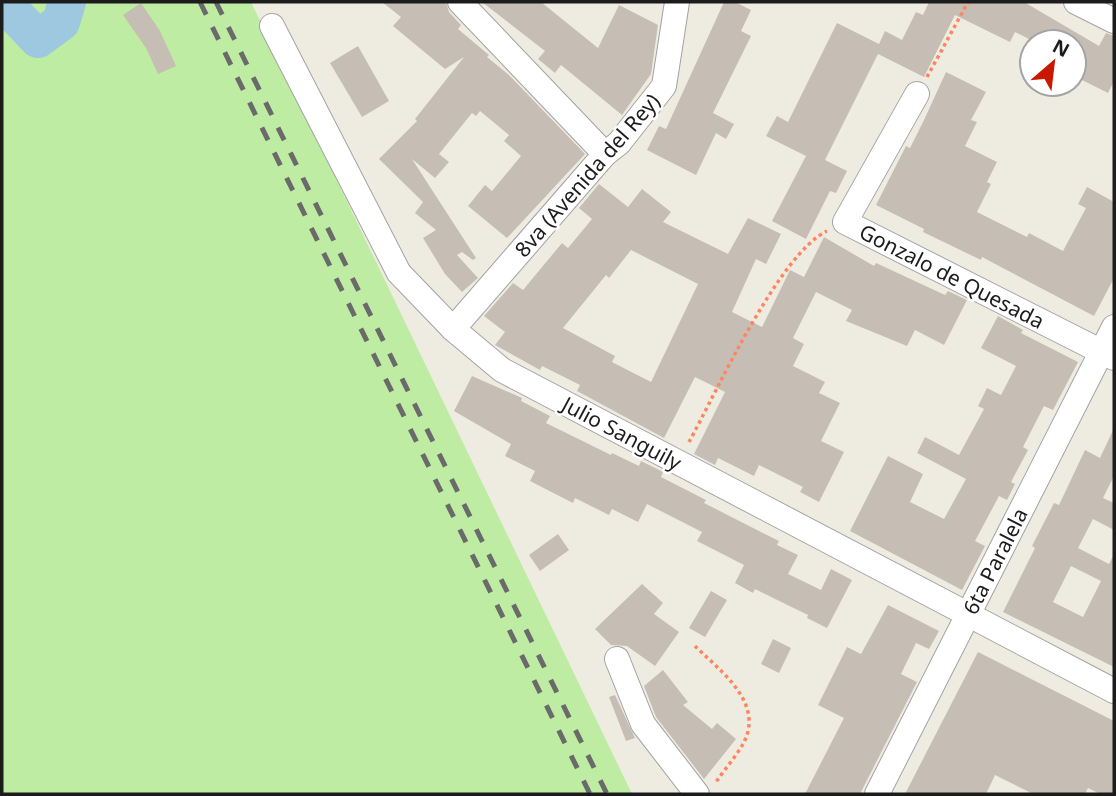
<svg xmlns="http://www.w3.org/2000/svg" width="1116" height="796" font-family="'Noto Sans',sans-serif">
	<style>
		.grass { fill: #beeca3 }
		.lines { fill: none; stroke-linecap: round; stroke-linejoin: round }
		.river { stroke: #9ec8df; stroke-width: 38 }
		.building { fill: #c6beb4; fill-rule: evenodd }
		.minor-casing { stroke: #a3a3a3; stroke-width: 26 }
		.path { stroke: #ff8561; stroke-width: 3.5; stroke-dasharray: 3.5 3.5; stroke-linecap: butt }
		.minor { stroke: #fff; stroke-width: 24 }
		.rail { stroke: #6a6a6a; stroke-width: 5; stroke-dasharray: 14 14; stroke-linecap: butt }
		.labels { text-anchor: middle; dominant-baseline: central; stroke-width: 5; stroke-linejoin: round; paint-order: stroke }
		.street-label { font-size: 21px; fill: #1c1c1c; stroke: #fff }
	</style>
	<rect width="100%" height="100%" fill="#eeece1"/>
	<polygon class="grass" points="2,2 251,2 632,794 2,794"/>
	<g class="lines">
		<polyline class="river" points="3,2 38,39 61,22 67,2"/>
	</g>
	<g class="building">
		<polygon points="382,2 446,2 449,12 461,25 458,29 489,55 487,57 509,75 585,154 507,238 468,206 485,185 492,191 521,156 504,141 509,135 480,111 476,116 472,113 439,154 449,162 435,178 412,159 476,258 473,260 462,252 457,255 478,278 462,292 445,274 423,238 436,230 415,213 423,202 379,159 417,121 415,119 464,57 445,69 393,26 401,17"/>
		<polygon points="482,2 541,2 598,48 619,5 658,25 651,74 622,115 561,65 555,73 538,59 545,51"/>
		<polygon points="724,2 735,2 751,10 741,31 751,36 713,113 734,124 726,139 716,133 696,175 647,150 659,126 666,129"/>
		<polygon points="929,2 1024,2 1099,46 1106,33 1114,36 1114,81 1108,93 1074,76 1074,42 1035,42 1015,32 1010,42 955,15 924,77 878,54 825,160 847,171 836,193 830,191 806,239 772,221 806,156 766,136 777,116 788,122 837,23 879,44 885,31 902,40 916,12 923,15"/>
		<polygon points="141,3 160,31 176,66 158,74 146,48 123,15"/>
		<polygon points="358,46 389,101 362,117 330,63"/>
		<polygon points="946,72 986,92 971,120 977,122 965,146 997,162 987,182 991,184 977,212 1027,237 1029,233 1063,251 1086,208 1078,204 1087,187 1114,202 1114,278 1094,316 982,257 981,260 923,232 924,229 876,205 906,146 910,148 924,120"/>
		<path d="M 599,184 L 628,207 L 642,189 L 671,212 L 663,222 L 728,254 L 748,218 L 781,234 L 766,264 L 756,259 L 732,312 L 762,327 L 790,270 L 804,277 L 824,237 L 874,266 L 876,263 L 945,295 L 948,291 L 967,300 L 944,345 L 915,330 L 907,346 L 846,321 L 852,310 L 816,292 L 793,338 L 804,344 L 793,366 L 825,382 L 819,393 L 840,403 L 821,441 L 844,452 L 819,502 L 800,492 L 803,487 L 759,465 L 754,476 L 718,458 L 715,465 L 694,454 L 725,392 L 695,377 L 664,438 L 577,391 L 580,385 L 542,366 L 540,370 L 495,345 L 505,332 L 484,316 L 513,283 L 523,290 L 562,243 L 568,248 L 592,219 L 579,208 ZM 631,250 L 698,284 L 651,382 L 612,362 L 615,356 L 563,328 L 606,275 L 609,278 Z"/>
		<polygon points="998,316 1023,330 1021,333 1078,362 1053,410 1044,406 1023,447 1028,450 1011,482 1015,484 1007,500 999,496 975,541 985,546 962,590 850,531 888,456 923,474 910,502 944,519 966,479 917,453 925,437 959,455 984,409 978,406 987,388 1001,395 1016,366 981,348"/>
		<polygon points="472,376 522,398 521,401 550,416 546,423 611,455 612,453 639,466 641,461 663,472 661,477 706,500 704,503 779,541 777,545 798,555 788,574 821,590 831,569 852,580 827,628 807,618 808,615 755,589 753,593 735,583 744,565 697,541 702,532 647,504 638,522 612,509 609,515 575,498 573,503 530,481 535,471 505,456 511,444 454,411"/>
		<path d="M 1114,428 L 1114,476 L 1103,498 L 1114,503 L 1114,530 L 1093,519 L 1078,548 L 1109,564 L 1114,554 L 1114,667 L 1003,612 L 1035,548 L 1032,546 L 1054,503 L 1059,505 L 1085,450 L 1100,458 ZM 1071,566 L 1101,581 L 1083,617 L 1053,602 Z"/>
		<polygon points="558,534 569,550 540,571 529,555"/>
		<polygon points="642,584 663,603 654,614 679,632 655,666 627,646 611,645 595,629"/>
		<polygon points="711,591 727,600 705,637 689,628"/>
		<polygon points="888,605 939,631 929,649 916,643 901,674 917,682 860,794 805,794 844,718 818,705 847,647 861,654"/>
		<polygon points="773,639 791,648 779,673 761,664"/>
		<polygon points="978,652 1114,721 1114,794 1100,794 1088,788 1085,794 1033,794 995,775 986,794 905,794"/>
		<polygon points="663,670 688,702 683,705 712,729 717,723 736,739 704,779 656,717 644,686"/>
		<polygon points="615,695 635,738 626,741 609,697"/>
	</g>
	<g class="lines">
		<defs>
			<g id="minor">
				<polyline points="460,2 605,154"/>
				<polyline points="1076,2 1114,21"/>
				<polyline points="272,26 399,273 453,329 502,370 1114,691"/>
				<polyline points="917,94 845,222 1114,358"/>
				<polyline points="453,329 605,154 619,143 664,86 677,2"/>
				<polyline points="617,659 643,724 697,794"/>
				<polyline points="877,794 1114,327"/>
			</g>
		</defs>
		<use href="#minor" class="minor-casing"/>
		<g class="path">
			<polyline points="927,77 968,2"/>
			<path d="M 689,442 C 717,391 779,254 827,231"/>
			<path d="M 695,646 C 717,668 756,696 748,731 C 745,747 726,767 716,782"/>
		</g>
		<use href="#minor" class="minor"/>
		<g class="rail">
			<polyline points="200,2 590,794"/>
			<polyline points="216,2 607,794"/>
		</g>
	</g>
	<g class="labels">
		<g class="street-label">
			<text transform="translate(587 175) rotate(-49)">8va (Avenida del Rey)</text>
			<text transform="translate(952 276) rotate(27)">Gonzalo de Quesada</text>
			<text transform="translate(622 433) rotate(28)">Julio Sanguily</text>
			<text transform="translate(995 561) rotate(-63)">6ta Paralela</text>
		</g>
	</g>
	<rect width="1116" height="796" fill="none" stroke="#1c1c1c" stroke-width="7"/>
	<g transform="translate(1053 63) rotate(28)"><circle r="33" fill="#ffffff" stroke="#a4a4a4" stroke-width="2"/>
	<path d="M0-5L12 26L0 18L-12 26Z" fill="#c81900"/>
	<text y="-10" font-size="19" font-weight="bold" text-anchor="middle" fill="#1c1c1c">N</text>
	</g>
</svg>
